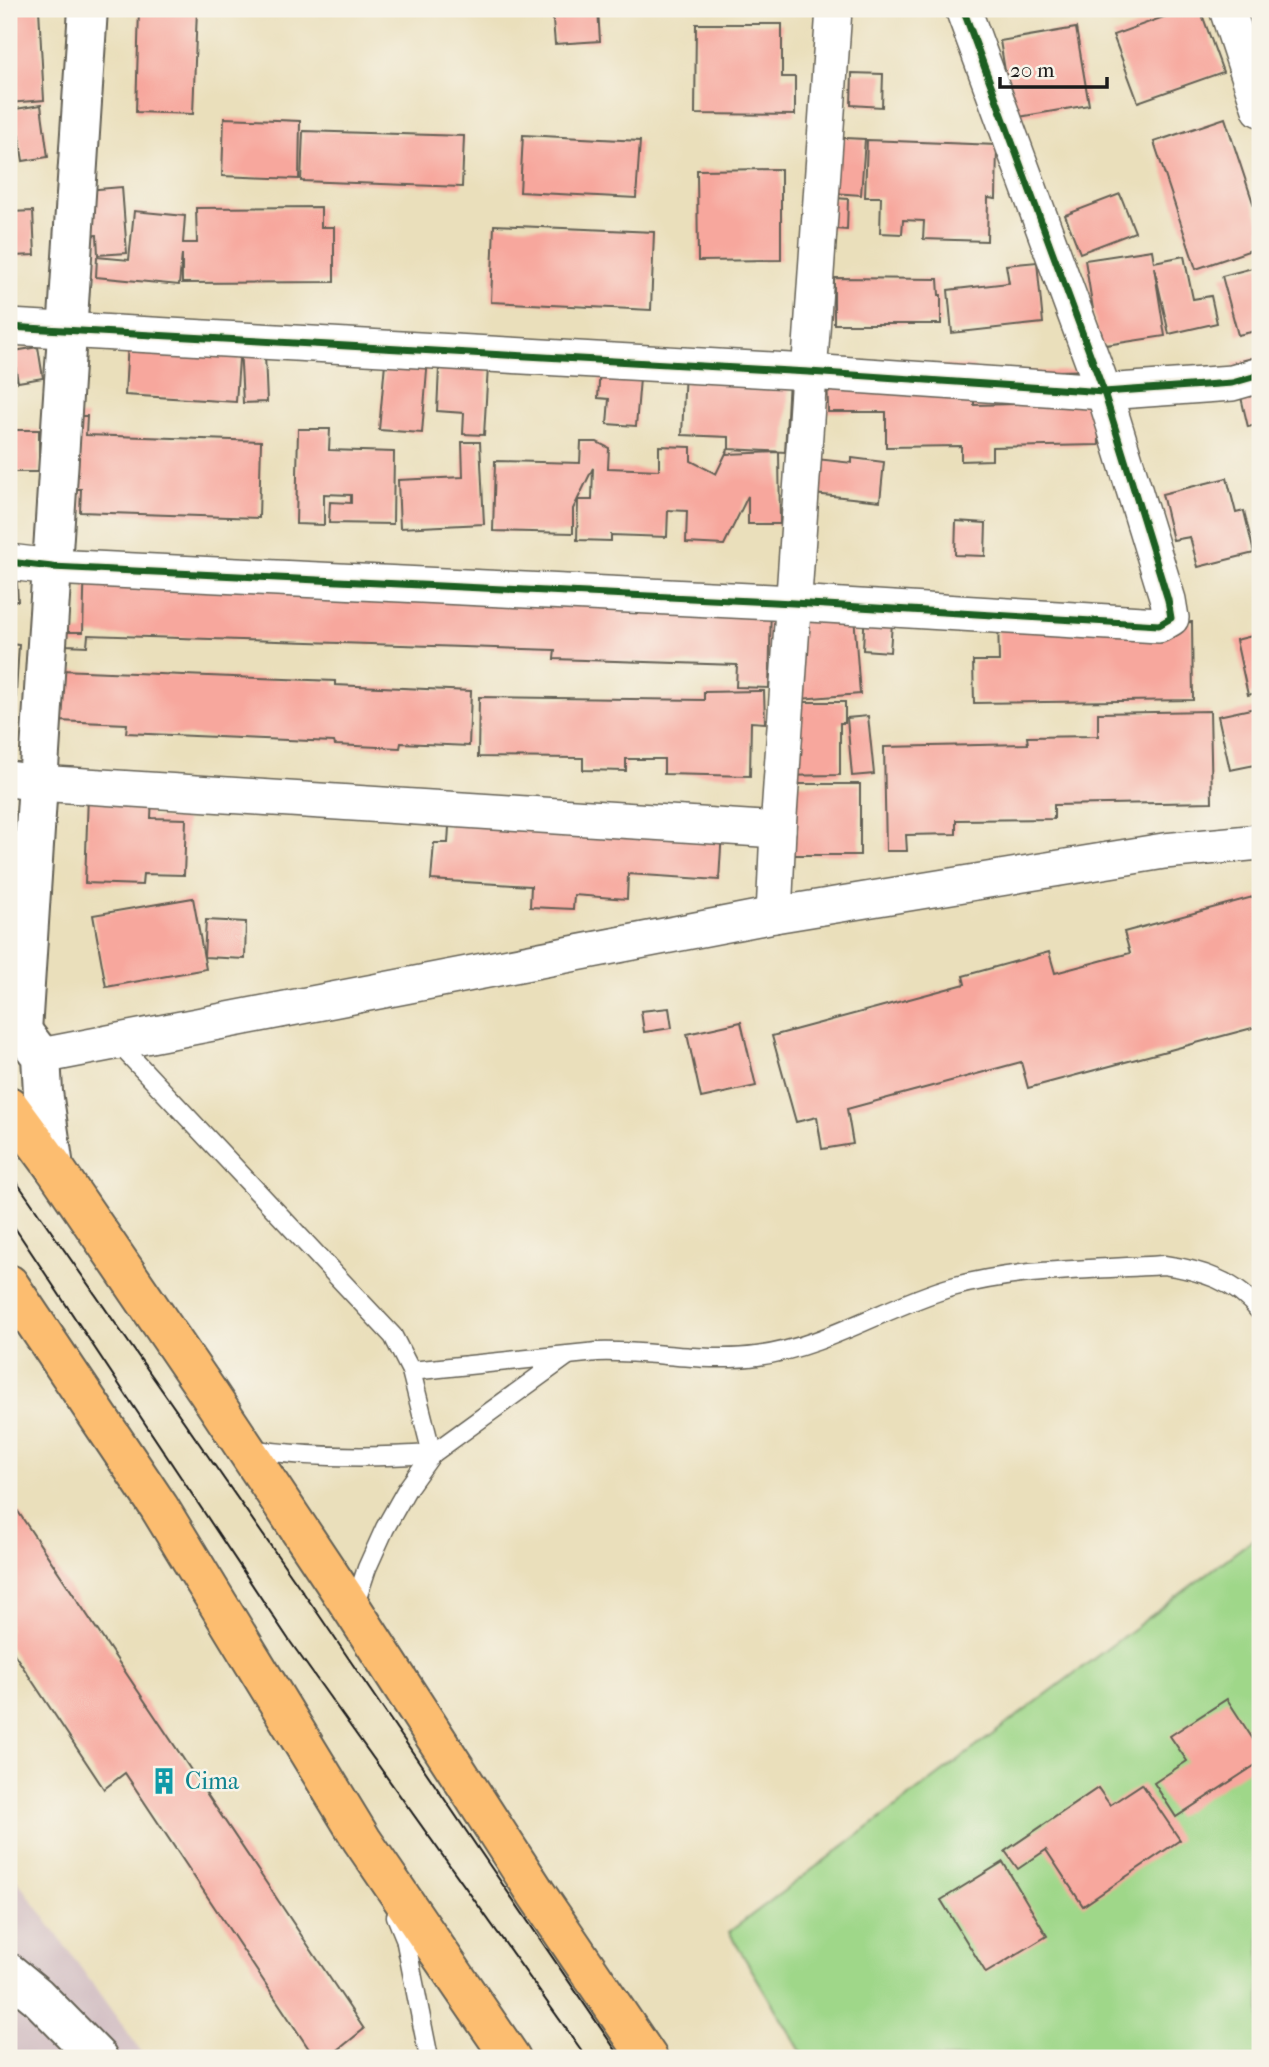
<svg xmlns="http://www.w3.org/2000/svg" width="1269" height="2067" font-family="'IM FELL French Canon',serif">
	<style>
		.industrial { fill: #d2bec3 }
		.green { fill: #9fd789; stroke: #5e7a52; stroke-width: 2 }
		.building { fill: #f7a79d }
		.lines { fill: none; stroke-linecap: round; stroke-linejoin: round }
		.service-casing { stroke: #646054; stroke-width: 21 }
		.minor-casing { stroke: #646054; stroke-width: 38 }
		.tertiary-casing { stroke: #646054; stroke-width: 42 }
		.primary-casing { stroke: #646054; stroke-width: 42 }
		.service { stroke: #fff; stroke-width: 18 }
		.minor { stroke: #fff; stroke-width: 35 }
		.tertiary { stroke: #fff; stroke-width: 38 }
		.primary { stroke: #fcbd6f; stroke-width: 38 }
		.tram { stroke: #1c1c1c; stroke-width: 2 }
		.cycleway-casing { stroke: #f7f3e8; stroke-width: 11 }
		.cycleway { stroke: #1b5e20; stroke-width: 7 }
		.labels { text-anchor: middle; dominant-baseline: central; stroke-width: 5; stroke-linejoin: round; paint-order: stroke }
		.culture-label { font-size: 24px; fill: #0d838f; stroke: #f7f3e8; text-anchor: start }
	</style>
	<rect width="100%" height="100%" fill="#f7f3e8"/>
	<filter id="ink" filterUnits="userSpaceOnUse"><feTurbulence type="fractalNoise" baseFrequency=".0143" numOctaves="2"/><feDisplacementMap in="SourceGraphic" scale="14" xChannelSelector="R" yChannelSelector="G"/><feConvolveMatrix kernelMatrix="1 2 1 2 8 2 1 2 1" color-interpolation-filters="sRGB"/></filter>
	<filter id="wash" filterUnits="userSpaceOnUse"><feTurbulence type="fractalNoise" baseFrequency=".00686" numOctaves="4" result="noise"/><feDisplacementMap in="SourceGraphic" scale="28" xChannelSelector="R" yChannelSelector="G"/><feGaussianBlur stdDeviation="1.57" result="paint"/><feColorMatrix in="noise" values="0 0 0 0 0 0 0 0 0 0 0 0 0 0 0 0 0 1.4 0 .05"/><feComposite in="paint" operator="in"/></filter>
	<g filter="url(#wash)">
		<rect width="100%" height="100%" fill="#eadfbb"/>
		<polygon class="industrial" points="9,1868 21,1885 146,2058 9,2058"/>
		<polygon class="green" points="1260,1534 1260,2058 805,2058 729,1932"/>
		<g id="blocks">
			<g class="building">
				<polygon points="9,9 39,9 44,100 9,103"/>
				<polygon points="139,9 197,9 193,114 136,112"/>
				<polygon points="552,9 598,9 600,41 555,44"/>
				<polygon points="1186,9 1200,9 1223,72 1138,102 1113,35"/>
				<polygon points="696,24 782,24 782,77 795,77 795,115 695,114"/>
				<polygon points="1076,28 1089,105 1013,118 1000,41"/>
				<polygon points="852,73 883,74 882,107 851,105"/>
				<polygon points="41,105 48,157 23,161 19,136 9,137 9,110"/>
				<polygon points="224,118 300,121 299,179 222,176"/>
				<polygon points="1225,118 1260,224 1260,247 1196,269 1154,142"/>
				<polygon points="303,131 464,136 462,187 301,181"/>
				<polygon points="523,135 640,141 636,198 520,192"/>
				<polygon points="823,137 865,139 861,195 819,192"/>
				<polygon points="9,140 15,140 14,175 9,175"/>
				<polygon points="867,140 997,145 996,199 988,198 987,241 923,239 924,221 903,220 902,234 880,233 881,197 865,197"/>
				<polygon points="781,169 781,260 698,261 697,170"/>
				<polygon points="122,187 127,253 98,255 97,235 78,236 74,191"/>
				<polygon points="1120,194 1135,232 1080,253 1065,215"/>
				<polygon points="822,197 848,199 847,230 821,228"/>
				<polygon points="321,207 321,227 334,227 334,282 182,283 182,254 179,285 96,277 97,257 129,260 134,211 185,216 183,243 197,243 196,208"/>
				<polygon points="33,211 35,255 13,256 10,212"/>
				<polygon points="494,225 654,232 651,310 491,302"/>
				<polygon points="1152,250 1154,262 1184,256 1193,299 1211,296 1217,323 1169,334 1154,267 1165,336 1099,346 1085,260"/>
				<polygon points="1037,262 1043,323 952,333 948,290 1009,283 1006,265"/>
				<polygon points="1260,266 1260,330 1238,335 1222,276"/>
				<polygon points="834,278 938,279 939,295 941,295 941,324 834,324"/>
				<polygon points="9,316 12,316 14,351 38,347 43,378 18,382 15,365 16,380 9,381"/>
				<polygon points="129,323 264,331 267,402 243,403 240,345 236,402 125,395"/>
				<polygon points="429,345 422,433 379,430 385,363"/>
				<polygon points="440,346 489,349 484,435 463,434 464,413 437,411"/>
				<polygon points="601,352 642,355 636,426 607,424 609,399 598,398"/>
				<polygon points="1260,356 1260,424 1248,427 1233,363"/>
				<polygon points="827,363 974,366 974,405 1016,404 1015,372 1098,370 1099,445 992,447 992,460 961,461 961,446 886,447 886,412 828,412"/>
				<polygon points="685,370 789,379 785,452 729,449 729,437 682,435"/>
				<polygon points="67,416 87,416 86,435 261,441 259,518 80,512 81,489 72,489"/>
				<polygon points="298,429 330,429 329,450 394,452 393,524 329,523 330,502 351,503 351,495 324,494 324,525 296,524"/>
				<rect x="9" y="430" width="30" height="42"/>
				<polygon points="462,442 480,442 484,524 400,528 398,480 463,477"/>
				<polygon points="581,442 597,442 609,448 608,468 659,470 659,446 691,447 691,461 716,474 728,449 727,454 779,452 780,524 748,524 748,496 724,545 686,543 687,511 668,510 667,537 611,535 611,541 577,540 578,500 592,500 593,468 573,509 573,533 493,531 495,461 580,463"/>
				<polygon points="852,458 884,462 880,501 814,494 817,459 852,463"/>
				<polygon points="1227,478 1236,513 1244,511 1254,553 1198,567 1190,537 1173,540 1162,494"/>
				<polygon points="956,521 986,523 985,556 955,555"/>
				<polygon points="85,559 771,606 769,688 736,687 737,665 554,659 555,650 88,635 87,646 66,645 66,632 83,632"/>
				<polygon points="9,567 16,567 18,601 9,601"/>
				<polygon points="853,602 860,694 788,700 801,606"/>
				<polygon points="865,606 893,608 890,652 863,650"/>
				<polygon points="998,619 1036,624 1192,622 1193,700 974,703 973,661 999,661"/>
				<polygon points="1260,634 1260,692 1248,695 1236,640"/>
				<polygon points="9,644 19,645 14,724 9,723"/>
				<polygon points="60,670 335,681 335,685 471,691 469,746 401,743 400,748 335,745 334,742 126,733 127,724 58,721"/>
				<polygon points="758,691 764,691 765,723 751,722 750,776 664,774 664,759 626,759 626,771 583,770 583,758 478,757 479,697 704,700 704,692"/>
				<polygon points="782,702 845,702 845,723 840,723 840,775 775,776"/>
				<polygon points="1260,707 1260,764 1230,770 1218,716"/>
				<polygon points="1210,711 1212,802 1054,805 1054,819 956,820 956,834 906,835 907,851 886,851 884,747 1028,744 1027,737 1098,736 1098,713"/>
				<polygon points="868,716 874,774 852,776 847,718"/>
				<polygon points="781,784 860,784 860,855 788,855"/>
				<polygon points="88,794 152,796 151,818 186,819 184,875 143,874 142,885 85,883"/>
				<polygon points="450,811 722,831 719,880 628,874 627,899 574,895 573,909 530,907 531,886 431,880 434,843 448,843"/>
				<polygon points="1260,895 1260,1041 1256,1027 1028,1088 1021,1062 847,1109 853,1144 822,1149 817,1117 796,1122 772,1036 965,984 963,976 1049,952 1055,973 1130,953 1124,932"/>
				<polygon points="193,898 206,969 106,987 93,915"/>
				<polygon points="206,920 246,922 245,959 204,957"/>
				<polygon points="669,1008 672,1028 644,1032 641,1011"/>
				<polygon points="741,1022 756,1086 701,1098 687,1034"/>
				<polygon points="9,1498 364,2029 328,2058 315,2058 125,1773 104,1789 9,1646"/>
				<polygon points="1227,1699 1260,1750 1260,1762 1176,1817 1154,1783 1187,1761 1170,1736"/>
				<polygon points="1142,1784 1180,1840 1083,1906 1046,1850 1018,1869 1005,1851 1098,1788 1110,1805"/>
				<polygon points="1003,1862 1047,1936 986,1973 941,1900"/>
			</g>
		</g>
	</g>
	<g filter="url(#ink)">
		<use href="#blocks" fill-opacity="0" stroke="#646054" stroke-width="2"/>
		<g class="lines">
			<defs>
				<g id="service">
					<polyline points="117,1042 393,1336 411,1371 432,1454"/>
					<path d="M 411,1371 L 597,1352 C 650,1350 704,1363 757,1356 C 826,1347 886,1306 952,1287 C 1020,1268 1094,1270 1164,1265 C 1200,1270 1237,1281 1260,1312"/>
					<path d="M 248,1449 C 310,1458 370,1458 432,1454"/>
					<polyline points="354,1607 367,1568 385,1528 407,1489 432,1454 567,1356"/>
					<polyline points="396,1916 405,1938 429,2058"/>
				</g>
				<g id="minor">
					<polyline points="1227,9 1260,109"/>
					<polyline points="9,327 809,372 1104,392 1232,383 1260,375"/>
					<polyline points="9,562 52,567 793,603 1159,625 1171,618 1168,600 1104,392 963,9"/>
					<polyline points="9,779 38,783 778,830"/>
					<polyline points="774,915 778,830 834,9"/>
					<polyline points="41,1056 774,915 1164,851 1260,842"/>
				</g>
				<g id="tertiary">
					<polyline points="9,1029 22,1031 41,1056 43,1092 54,1167"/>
					<polyline points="22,1031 88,9"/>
					<polyline points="9,1973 37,1996 98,2058"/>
				</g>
				<g id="primary">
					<polyline points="9,1106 54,1167 207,1391 353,1610 536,1893 648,2058"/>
					<polyline points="9,1284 159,1507 362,1840 511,2058"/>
				</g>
			</defs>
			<use href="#service" class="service-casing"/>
			<use href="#minor" class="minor-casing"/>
			<use href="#tertiary" class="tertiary-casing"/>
			<use href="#primary" class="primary-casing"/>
			<use href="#service" class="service"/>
			<use href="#minor" class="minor"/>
			<use href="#tertiary" class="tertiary"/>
			<use href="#primary" class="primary"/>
			<g class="tram">
				<polyline points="9,1171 319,1615 621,2058"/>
				<polyline points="9,1219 289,1640 587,2058"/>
			</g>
			<defs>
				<g id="cycleway">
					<polyline points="9,327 809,372 1104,392 1232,383 1260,375"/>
					<polyline points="9,562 52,567 793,603 1159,625 1171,618 1168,600 1104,392 963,9"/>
				</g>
			</defs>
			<use href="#cycleway" class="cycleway-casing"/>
			<use href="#cycleway" class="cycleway"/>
		</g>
	</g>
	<defs>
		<symbol id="building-bare" viewBox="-9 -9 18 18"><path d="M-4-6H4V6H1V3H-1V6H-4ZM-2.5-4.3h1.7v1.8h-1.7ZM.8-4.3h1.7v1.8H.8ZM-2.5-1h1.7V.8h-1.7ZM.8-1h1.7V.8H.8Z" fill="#0f9aa8" stroke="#f7f3e8" stroke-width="2.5" paint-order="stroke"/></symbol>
	</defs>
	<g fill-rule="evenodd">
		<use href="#building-bare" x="145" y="1762" width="38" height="38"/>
	</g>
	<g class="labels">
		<g class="culture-label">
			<text x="185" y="1781">Cima</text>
		</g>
	</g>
	<rect width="1269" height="2067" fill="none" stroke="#f7f3e8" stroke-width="35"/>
	<path d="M1000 77v10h107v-10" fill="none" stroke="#1c1c1c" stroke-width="3.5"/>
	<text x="1010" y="77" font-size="21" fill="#1c1c1c" stroke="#f7f3e8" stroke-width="5" paint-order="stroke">20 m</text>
</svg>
